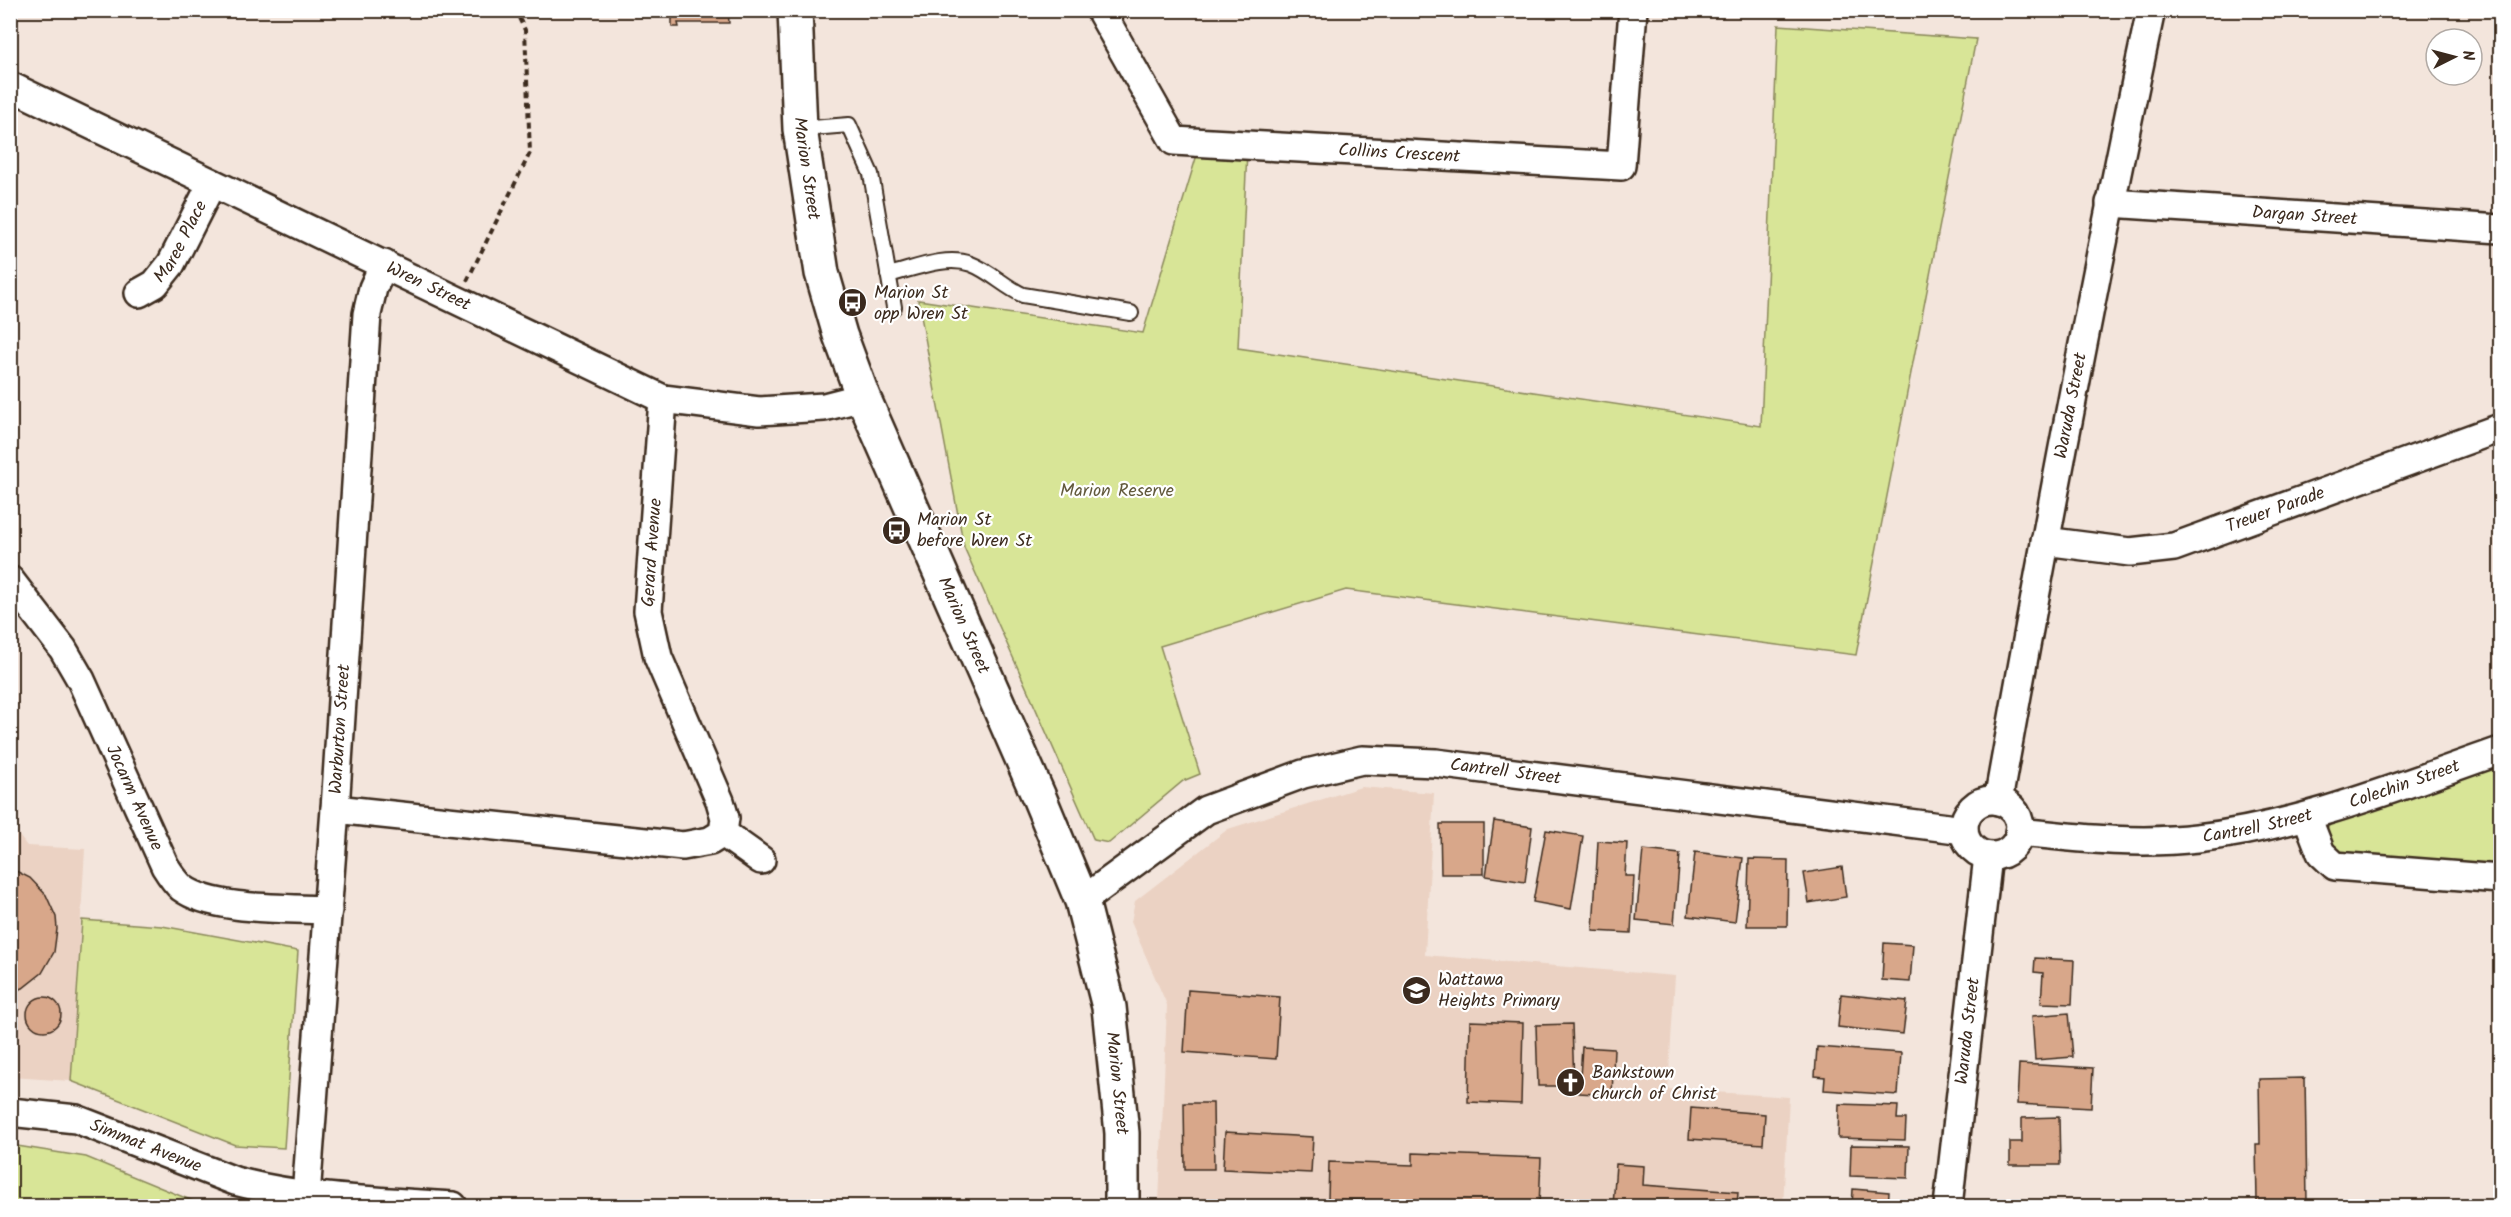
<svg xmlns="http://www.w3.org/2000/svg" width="2511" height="1217" font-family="Kalam,sans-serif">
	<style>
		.built { fill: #ebd2c3 }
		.green { fill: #d8e597; stroke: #8a885a; stroke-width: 1.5 }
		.building { fill: #d8a78a; stroke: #3b2a1e; stroke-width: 1.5 }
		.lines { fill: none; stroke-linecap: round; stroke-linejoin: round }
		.lane-casing { stroke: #3b2a1e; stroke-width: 18 }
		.street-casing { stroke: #3b2a1e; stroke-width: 32 }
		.secondary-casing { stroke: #3b2a1e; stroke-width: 38 }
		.path { stroke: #3b2a1e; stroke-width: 4; stroke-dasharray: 6 4.5; stroke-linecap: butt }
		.lane { stroke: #fff; stroke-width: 14 }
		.street { stroke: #fff; stroke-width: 27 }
		.secondary { stroke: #fff; stroke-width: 33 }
		.labels { text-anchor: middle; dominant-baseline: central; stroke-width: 4.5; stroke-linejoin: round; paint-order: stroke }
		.street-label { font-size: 18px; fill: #3b2a1e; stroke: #fff }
		.poi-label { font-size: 18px; fill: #3b2a1e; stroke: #fff; text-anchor: start }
		.park-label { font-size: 18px; fill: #62593c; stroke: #fff }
	</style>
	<rect width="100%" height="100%" fill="#f3e5dc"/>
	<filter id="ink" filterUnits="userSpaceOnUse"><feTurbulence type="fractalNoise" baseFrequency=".0167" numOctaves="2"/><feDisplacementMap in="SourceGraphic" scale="12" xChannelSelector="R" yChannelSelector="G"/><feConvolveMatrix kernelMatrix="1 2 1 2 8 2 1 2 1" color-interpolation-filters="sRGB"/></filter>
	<g filter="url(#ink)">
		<g class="built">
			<polygon points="1361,787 1434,793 1425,955 1675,976 1668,1089 1789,1097 1783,1206 1161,1206 1159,1203 1167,1005 1131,922 1135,901 1228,829"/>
			<polygon points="10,824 27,846 85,849 71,1081 11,1077"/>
		</g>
		<g class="green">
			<polygon points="1778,25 1976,39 1856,655 1346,590 1160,646 1200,774 1183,781 1109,843 1094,840 964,547 918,300 1143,333 1199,148 1247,151 1238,348 1761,426"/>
			<polygon points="2500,764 2500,867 2328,852 2325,830 2333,822"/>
			<polygon points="82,920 162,926 298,951 284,1148 235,1145 71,1081"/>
			<polygon points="11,1145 86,1157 205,1206 11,1206"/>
		</g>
		<g class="building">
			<polygon points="672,10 728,10 729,23 678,23 679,27 672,27"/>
			<polygon points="1494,821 1532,827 1525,882 1486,876"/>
			<polygon points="1440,824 1484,824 1484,874 1441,874"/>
			<polygon points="1546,830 1583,836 1571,909 1533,902"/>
			<polygon points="1598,841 1627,843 1625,876 1634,876 1631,933 1593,931"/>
			<polygon points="1643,850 1680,854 1674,924 1636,920"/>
			<polygon points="1695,852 1743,858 1735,922 1688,916"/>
			<polygon points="1749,859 1788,860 1787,926 1747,926"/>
			<polygon points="1842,867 1846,897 1809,903 1804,873"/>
			<polygon points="10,868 30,878 46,895 56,917 57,929 54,952 42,973 23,988 10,993"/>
			<polygon points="1884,943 1913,945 1910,982 1882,980"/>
			<polygon points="2035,958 2074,960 2072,1004 2041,1003 2043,973 2034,972"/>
			<polygon points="1188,990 1280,997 1276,1059 1184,1052"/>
			<polygon points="1841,994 1907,1001 1903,1034 1838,1027"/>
			<circle cx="44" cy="1014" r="17"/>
			<polygon points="2069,1013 2073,1057 2035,1060 2032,1016"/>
			<polygon points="1470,1021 1523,1023 1521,1104 1468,1102"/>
			<polygon points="1572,1024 1574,1086 1538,1086 1536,1025"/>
			<polygon points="1582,1047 1614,1049 1612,1095 1579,1093"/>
			<polygon points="1817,1047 1901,1053 1898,1095 1824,1090 1825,1077 1815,1076"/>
			<polygon points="2019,1064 2093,1068 2091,1108 2017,1104"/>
			<polygon points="2305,1078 2307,1202 2257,1202 2256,1144 2260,1144 2259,1079"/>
			<polygon points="1184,1103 1213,1103 1214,1169 1185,1169"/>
			<polygon points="1839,1104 1898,1106 1897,1119 1906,1119 1905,1140 1838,1138"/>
			<polygon points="1691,1108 1765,1114 1763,1144 1689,1139"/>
			<polygon points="2059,1117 2060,1165 2010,1165 2010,1142 2022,1142 2022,1118"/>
			<polygon points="1225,1132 1313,1137 1311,1173 1223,1169"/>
			<polygon points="1851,1145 1909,1146 1908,1178 1850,1176"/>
			<polygon points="1413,1153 1541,1158 1539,1206 1328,1199 1329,1162 1413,1165"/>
			<polygon points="1616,1164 1644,1166 1643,1185 1738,1192 1737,1206 1613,1206"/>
			<polygon points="1853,1189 1889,1192 1888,1206 1852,1206"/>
			<polygon points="1984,1201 2011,1202 2011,1206 1984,1206"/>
		</g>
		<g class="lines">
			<defs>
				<g id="lane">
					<polyline points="800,129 849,125 871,174 894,307"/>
					<path d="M 888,275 C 914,269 945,255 971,264 C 990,271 1005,287 1023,295 L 1131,313"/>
				</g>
				<g id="street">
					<path id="s1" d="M 1100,10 L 1174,141 L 1621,166 L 1633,10"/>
					<path id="s2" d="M 10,86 L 663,399 L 759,411 L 824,407 L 863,397"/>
					<path id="s3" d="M 2110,203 L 2500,229"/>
					<path id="s4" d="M 139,293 L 155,284 L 171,264 L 212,183"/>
					<path id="s5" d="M 2045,541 L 2130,552 L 2174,547 L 2500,428"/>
					<path id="s6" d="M 10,580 L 63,649 L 81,680 L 165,866 C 170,874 175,882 182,888 C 213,911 288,908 328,910"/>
					<circle cx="1992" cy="828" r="28"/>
					<path id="s7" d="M 1998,801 C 2045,537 2095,273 2151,10"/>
					<path id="s8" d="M 335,809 L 683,846 L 710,841 L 723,833 L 725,818 L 720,801 L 658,657 L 648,611 L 663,399"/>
					<polyline points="2307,817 2321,853 2335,866 2500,879"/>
					<path id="s9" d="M 2019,832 C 2078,838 2138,845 2197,838 C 2302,826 2402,785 2500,751"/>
					<polyline points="723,833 761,860"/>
					<path id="s10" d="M 1082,901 L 1206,810 L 1303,774 L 1362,760 L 1436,763 L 1964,830"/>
					<path id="s11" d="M 10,1112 L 76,1119 L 235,1181 C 306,1200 380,1201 453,1206"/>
					<path id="s12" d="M 306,1196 L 335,809 L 367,314 L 373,288 L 384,264"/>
					<path id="s13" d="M 1948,1206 L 1988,856"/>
				</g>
				<g id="secondary">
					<path id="s14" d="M 795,10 L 800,129 L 822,273 L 840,335 L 863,397 L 1039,797 L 1082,901 L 1109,1007 L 1122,1133 L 1122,1206"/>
				</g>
			</defs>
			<use href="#lane" class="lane-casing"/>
			<use href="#street" class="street-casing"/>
			<use href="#secondary" class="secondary-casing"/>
			<polyline class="path" points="467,281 530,153 525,30 515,10"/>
			<use href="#lane" class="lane"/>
			<use href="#street" class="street"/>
			<use href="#secondary" class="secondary"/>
		</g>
	</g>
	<defs>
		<symbol id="bus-disc" viewBox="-11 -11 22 22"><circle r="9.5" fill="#3b2a1e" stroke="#fff"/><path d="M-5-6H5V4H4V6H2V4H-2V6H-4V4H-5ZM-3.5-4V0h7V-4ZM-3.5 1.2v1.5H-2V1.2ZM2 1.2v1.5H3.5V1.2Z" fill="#fff"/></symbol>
		<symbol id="school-disc" viewBox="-11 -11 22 22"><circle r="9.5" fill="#3b2a1e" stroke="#fff"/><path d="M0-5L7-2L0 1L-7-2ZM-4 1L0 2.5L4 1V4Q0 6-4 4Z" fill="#fff"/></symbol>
		<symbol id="church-disc" viewBox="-11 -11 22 22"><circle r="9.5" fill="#3b2a1e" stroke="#fff"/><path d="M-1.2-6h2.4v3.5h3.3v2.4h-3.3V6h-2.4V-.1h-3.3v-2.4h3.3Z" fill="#fff"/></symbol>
	</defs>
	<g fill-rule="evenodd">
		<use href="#bus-disc" x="836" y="286" width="33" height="33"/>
		<use href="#bus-disc" x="880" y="514" width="33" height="33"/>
		<use href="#school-disc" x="1400" y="974" width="33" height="33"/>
		<use href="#church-disc" x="1554" y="1066" width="33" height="33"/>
	</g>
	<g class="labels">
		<g class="street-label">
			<text stroke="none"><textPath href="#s1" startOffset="376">Collins Crescent</textPath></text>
			<text stroke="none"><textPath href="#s14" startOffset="159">Marion Street</textPath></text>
			<text stroke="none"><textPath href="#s3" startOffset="195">Dargan Street</textPath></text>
			<text stroke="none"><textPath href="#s4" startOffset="68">Maree Place</textPath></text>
			<text stroke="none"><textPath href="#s2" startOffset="464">Wren Street</textPath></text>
			<text stroke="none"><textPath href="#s7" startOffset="402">Waruda Street</textPath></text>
			<text stroke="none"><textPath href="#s5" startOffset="238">Treuer Parade</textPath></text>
			<text stroke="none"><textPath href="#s8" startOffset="688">Gerard Avenue</textPath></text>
			<text stroke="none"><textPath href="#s14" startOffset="645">Marion Street</textPath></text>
			<text stroke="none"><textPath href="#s12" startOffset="468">Warburton Street</textPath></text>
			<text stroke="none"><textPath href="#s10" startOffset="462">Cantrell Street</textPath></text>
			<text stroke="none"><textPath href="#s9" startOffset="393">Colechin Street</textPath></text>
			<text stroke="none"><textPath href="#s6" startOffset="252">Jocarm Avenue</textPath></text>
			<text stroke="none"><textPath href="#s9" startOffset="240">Cantrell Street</textPath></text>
			<text stroke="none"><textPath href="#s13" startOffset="176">Waruda Street</textPath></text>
			<text stroke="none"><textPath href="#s14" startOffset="1131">Marion Street</textPath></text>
			<text stroke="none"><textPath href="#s11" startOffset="141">Simmat Avenue</textPath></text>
		</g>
		<g class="poi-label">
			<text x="874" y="293">Marion St<tspan x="874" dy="21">opp Wren St</tspan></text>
			<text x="917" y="520">Marion St<tspan x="917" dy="21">before Wren St</tspan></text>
			<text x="1438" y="980">Wattawa<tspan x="1438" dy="21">Heights Primary</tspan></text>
			<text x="1592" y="1073">Bankstown<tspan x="1592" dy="21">church of Christ</tspan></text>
		</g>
		<g class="park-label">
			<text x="1117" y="491">Marion Reserve</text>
		</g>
	</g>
	<rect width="2511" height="1217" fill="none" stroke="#fff" stroke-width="36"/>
	<rect x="18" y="18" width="2475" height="1181" fill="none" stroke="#3b2a1e" stroke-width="2" filter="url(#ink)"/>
	<g transform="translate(2454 57) rotate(84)"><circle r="28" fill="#ffffff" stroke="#b1aaa5" stroke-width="1.5"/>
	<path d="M0-4.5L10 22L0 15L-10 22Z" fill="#3b2a1e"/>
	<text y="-9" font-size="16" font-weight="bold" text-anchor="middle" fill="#3b2a1e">N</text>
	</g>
</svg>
